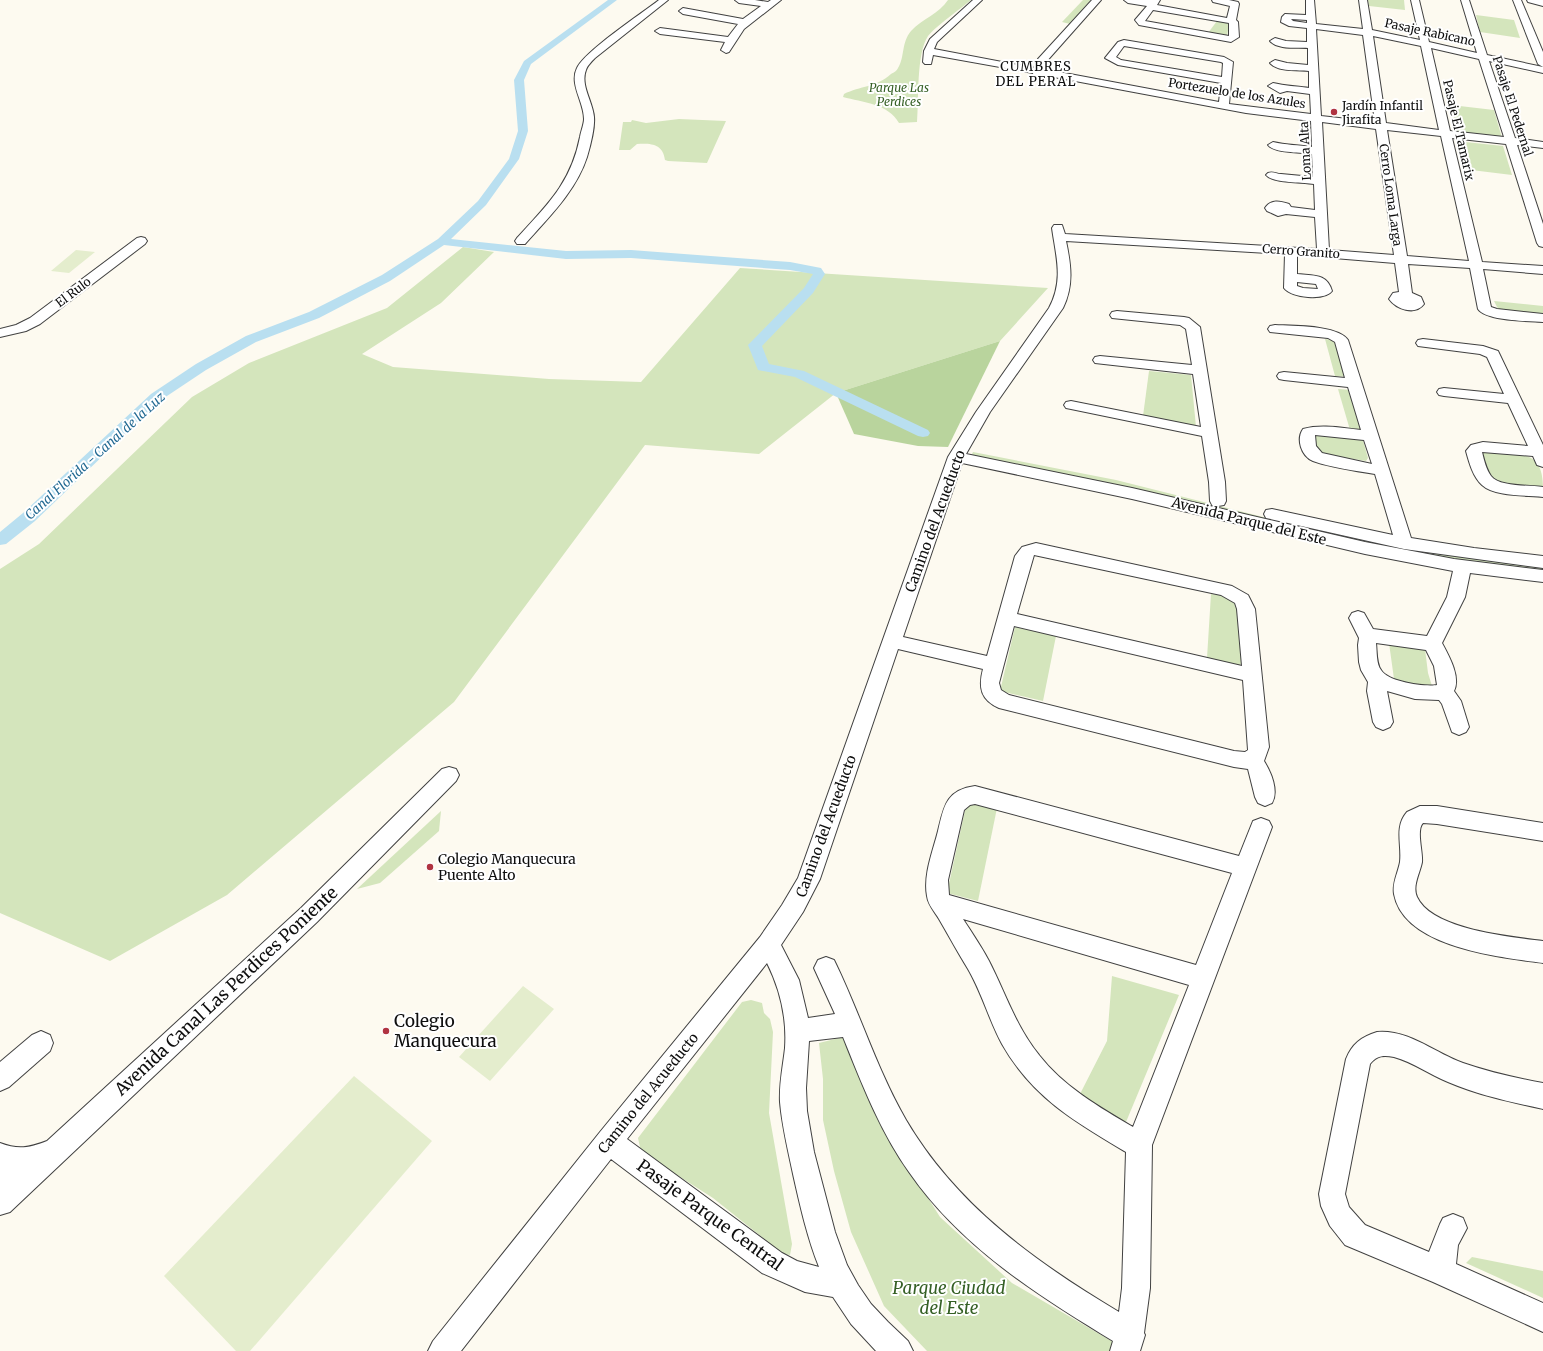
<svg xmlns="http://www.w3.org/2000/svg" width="1543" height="1351" font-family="Merriweather,serif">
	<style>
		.green { fill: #d4e5bc }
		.forest { fill: #b9d49d }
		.pitch { fill: #e4edcd }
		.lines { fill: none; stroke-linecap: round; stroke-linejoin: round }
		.canal { fill: #b9dff0; fill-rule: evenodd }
		.street-casing { stroke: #414141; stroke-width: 2 }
		.street { fill: #fff; fill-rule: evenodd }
		.poi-dot { fill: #b03341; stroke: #fff; stroke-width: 1.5 }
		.labels { text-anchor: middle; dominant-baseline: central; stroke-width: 4; stroke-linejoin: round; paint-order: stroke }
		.far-street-label { font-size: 12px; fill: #0e0e0e; stroke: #fff }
		.far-park-label { font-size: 12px; font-style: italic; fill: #345f24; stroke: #fff }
		.far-poi-label { font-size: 12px; fill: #0e0e0e; stroke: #fff; text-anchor: start }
		.far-neighbourhood-label { font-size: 13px; letter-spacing: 1px; fill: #0e0e0e; stroke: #fff }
		.far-water-label { font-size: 13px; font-style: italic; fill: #236a93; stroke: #fff }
		.street-label { font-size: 14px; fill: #0e0e0e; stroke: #fff }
		.poi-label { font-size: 14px; fill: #0e0e0e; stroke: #fff; text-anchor: start }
		.near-street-label { font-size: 17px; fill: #0e0e0e; stroke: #fff }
		.near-poi-label { font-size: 17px; fill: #0e0e0e; stroke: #fff; text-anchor: start }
		.near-park-label { font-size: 17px; font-style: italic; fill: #345f24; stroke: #fff }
	</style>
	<rect width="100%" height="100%" fill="#fdfaf0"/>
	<g class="green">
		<path d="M 948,0 L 971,0 C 960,9 935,27 928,36 C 916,54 919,101 917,122 L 899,123 C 889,104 862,102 843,97 L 844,94 C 860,86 877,87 891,74 C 893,73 897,71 898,68 C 905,57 901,43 911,31 C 922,19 939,14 948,0 Z"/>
		<polygon points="1083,0 1091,0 1070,24 1062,22"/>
		<polygon points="1368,0 1404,0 1405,10 1369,6"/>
		<polygon points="1476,15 1514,20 1520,38 1480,32"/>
		<polygon points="1217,21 1229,23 1227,37 1208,33"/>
		<polygon points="1451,105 1494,110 1502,138 1457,132"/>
		<path d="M 679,119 L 726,121 L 707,163 L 668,161 L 665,160 C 663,144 651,143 637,144 L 630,150 L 619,150 L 623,122 L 631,122 L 632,120 L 646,123 Z"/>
		<polygon points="1456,141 1503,146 1512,175 1463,169"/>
		<polygon points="463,247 494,252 441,303 362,354 393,367 549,379 641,382 740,268 1048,288 1000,341 836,393 759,454 645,445 454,702 227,895 110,961 0,913 0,569 39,544 192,397 249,363 387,308"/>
		<polygon points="1494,301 1543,306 1543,315 1499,311"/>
		<polygon points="1325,339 1336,340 1349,377 1335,376"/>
		<polygon points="1149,371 1191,375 1196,427 1143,416"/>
		<polygon points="1338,389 1352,390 1364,431 1350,430"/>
		<polygon points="1314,432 1359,438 1363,440 1368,458 1366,461 1323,454 1312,448"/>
		<polygon points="973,452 1116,480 1323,532 1453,556 1543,566 1543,571 1465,562 1390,549 1115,484 975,456 972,454"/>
		<path d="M 1487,452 C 1519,455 1543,448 1543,488 L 1501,483 L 1489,476 L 1481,456 L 1483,453 Z"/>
		<polygon points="1211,594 1232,597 1241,604 1241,664 1237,666 1207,658"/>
		<polygon points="1015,627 1056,636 1043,701 1000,691"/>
		<polygon points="1389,643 1425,649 1428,673 1432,686 1410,686 1394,679"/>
		<polygon points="967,801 997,808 978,901 947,893"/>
		<polygon points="441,811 439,831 380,883 357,889"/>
		<polygon points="1112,976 1179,995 1126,1122 1107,1117 1080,1094 1107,1041"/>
		<polygon points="751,1000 762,1003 764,1013 770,1019 773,1032 769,1113 792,1244 790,1255 783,1254 713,1198 641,1152 638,1138 742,1002"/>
		<polygon points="847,1036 903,1158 940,1217 1012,1283 1108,1339 1131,1351 927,1351 884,1306 851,1232 834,1171 823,1120 823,1079 819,1043"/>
		<polygon points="1472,1257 1543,1271 1543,1298 1466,1263"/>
	</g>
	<polygon class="forest" points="1000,341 948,447 918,446 854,434 836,393"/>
	<g class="pitch">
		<polygon points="76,250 95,252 69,273 51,271"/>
		<polygon points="523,986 554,1009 490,1081 459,1057"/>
		<polygon points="354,1076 432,1141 250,1351 236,1351 164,1276"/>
	</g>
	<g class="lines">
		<polygon class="canal" points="608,0 617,0 531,64 524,80 528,131 519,159 486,205 451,239 566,251 631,250 790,262 821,268 825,274 813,293 762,346 769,364 804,371 928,430 930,433 928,436 923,437 918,436 795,377 758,370 748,345 804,288 813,274 790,270 631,258 566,259 444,245 390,281 319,318 256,342 206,370 161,400 35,521 6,544 0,545 0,532 23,513 151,394 196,364 246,336 309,312 382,275 438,239 478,201 509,159 518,131 514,80 524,61"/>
		<defs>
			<g id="street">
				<path d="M 659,0 L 668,0 L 595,58 C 592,61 587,66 586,70 C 580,85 593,102 594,117 C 595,127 590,147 587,157 C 576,191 549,217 525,244 L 517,244 L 515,241 L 517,238 C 547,205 571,183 580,137 C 581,131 584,124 584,119 C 584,102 569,84 577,68 C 585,51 641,14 659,0 Z"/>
				<polygon points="735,0 755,0 768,2 771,0 781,0 744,29 729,52 726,53 721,50 725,42 660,34 655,31 660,28 728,37 738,24 683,14 679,11 683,8 743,19 761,6 739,3"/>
				<path d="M 973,0 L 982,0 L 937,42 L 934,49 L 1034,68 L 1038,59 L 1092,0 L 1101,0 L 1046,62 L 1043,69 L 1219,102 L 1221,83 L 1118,65 L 1105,58 L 1118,42 L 1124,40 L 1224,57 L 1233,62 L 1229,104 L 1311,114 L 1310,94 L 1287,91 L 1280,93 L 1268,86 L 1273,83 C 1285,86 1297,86 1309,88 L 1309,71 C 1298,70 1278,72 1270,63 L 1275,60 L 1287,63 L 1308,65 L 1308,48 C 1297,47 1278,50 1270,41 L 1275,38 L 1286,41 L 1307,42 L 1307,28 L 1289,26 L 1281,22 L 1282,17 L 1285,14 L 1306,15 L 1306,0 L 1314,0 L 1316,24 L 1363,29 L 1359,0 L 1367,0 L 1372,30 L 1420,40 L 1411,0 L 1419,0 L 1429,42 L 1477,53 L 1461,0 L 1469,0 L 1487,55 L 1543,67 L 1543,73 L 1489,61 L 1515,138 L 1543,142 L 1543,148 L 1517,145 L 1543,224 L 1543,247 L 1539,246 L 1537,243 L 1506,144 L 1452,138 L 1482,262 L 1543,266 L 1543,274 L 1483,269 L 1491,307 L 1497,309 L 1543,314 L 1543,322 C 1529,321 1486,321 1478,309 L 1470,268 L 1408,264 L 1412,293 L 1421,297 L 1424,304 C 1415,316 1396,309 1389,299 L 1393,293 L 1399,292 L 1395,263 L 1297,255 L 1297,274 C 1313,276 1327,273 1332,291 C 1325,301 1291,298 1284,288 L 1285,254 L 1066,241 C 1071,265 1074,285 1063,308 L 990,412 L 966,454 L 1132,488 L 1365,542 L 1454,559 L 1543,570 L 1543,582 L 1470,573 L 1465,597 L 1442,643 C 1449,656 1461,677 1454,691 L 1461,701 L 1469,727 L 1466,732 L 1459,735 L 1452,732 L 1442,704 L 1439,700 L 1415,699 L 1387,691 L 1393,722 L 1390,727 L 1383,730 L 1376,727 L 1373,722 L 1367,691 L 1368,682 L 1361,670 L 1359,662 L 1358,645 L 1359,638 L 1349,618 L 1352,613 L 1358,611 L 1364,613 L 1373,629 L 1427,636 L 1447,597 L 1453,571 L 1365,554 L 1132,499 L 962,463 L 903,637 L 987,656 L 1015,556 L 1022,547 L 1036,543 L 1232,586 L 1248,595 L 1255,609 L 1269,747 L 1264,761 C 1271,772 1279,791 1272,803 L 1265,806 L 1258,803 L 1255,797 L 1248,769 L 1234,767 L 999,708 C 981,700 978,688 983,669 L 898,649 L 820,879 L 803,912 L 781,945 L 799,980 L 808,1018 L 835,1014 L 814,968 L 818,960 L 826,957 L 834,960 C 860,1013 877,1070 906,1120 C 956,1205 1035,1262 1119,1312 L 1122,1288 L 1126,1152 C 1075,1122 1032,1097 1002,1044 C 989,1020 982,993 968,969 C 958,953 949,936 939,919 C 935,912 928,905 927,896 C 923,875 933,851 938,831 C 944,806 946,790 975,786 L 1239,856 L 1253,821 L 1261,818 L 1269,821 L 1272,827 L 1152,1145 L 1150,1288 L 1144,1333 L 1145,1335 L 1140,1351 L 1110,1351 L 1113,1341 C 1037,1295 960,1246 909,1172 C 880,1131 862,1084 843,1037 L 809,1041 L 806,1088 L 807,1111 L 814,1152 L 835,1232 L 847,1265 L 858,1285 L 871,1304 L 888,1322 L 908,1341 L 913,1351 L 876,1351 L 851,1324 L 833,1297 L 805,1292 L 762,1273 L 611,1159 L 461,1351 L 428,1351 L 433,1341 L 600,1132 L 760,937 L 782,905 L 798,878 L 948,457 L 976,412 L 1049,308 C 1064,280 1056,257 1052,228 L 1054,225 L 1062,225 L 1065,234 L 1317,249 L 1315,217 L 1286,214 L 1278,216 L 1267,211 L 1265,208 C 1271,199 1280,201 1289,204 L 1291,207 L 1315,210 L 1314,184 C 1302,182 1272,183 1266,175 L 1268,173 C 1273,171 1276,174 1281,174 C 1291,175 1302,176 1313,177 L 1312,154 C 1301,152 1274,153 1268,145 L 1273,142 C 1285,145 1299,145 1312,147 L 1311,121 L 1246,113 L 1043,75 L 1044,79 L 1039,82 L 1034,79 L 1033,73 L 933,55 L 931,64 L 925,64 L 923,62 L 924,51 L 930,39 ZM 1291,19 L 1307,20 L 1307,23 L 1293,21 ZM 1316,29 L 1363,35 L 1375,122 L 1321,116 ZM 1373,36 L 1421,46 L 1439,130 L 1386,123 ZM 1124,46 L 1221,62 L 1223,63 L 1222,77 L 1121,60 L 1116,57 ZM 1431,48 L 1479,59 L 1504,137 L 1450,131 ZM 1322,122 L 1376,129 L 1394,255 L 1329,250 ZM 1387,130 L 1441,136 L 1469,261 L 1407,256 ZM 1297,282 L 1316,284 L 1318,289 L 1303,288 L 1297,286 ZM 1034,555 L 1221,595 L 1235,603 L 1237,609 L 1242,666 L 1017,614 ZM 1014,626 L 1243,680 L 1248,750 L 1245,752 L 1234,751 L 1009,695 L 1001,690 L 999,683 ZM 1376,643 L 1426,650 L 1434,666 L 1437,685 C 1425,687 1388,682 1381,670 C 1376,664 1377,651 1376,643 ZM 975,804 L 1232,873 L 1196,965 L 949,895 L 948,880 L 964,810 L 970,805 ZM 963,919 L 1189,985 L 1133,1127 C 1099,1107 1064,1087 1039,1055 C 1016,1027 1005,992 989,961 C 981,946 972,933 963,919 ZM 767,963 C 780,989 787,1018 785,1048 C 783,1066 779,1084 780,1102 C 782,1126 788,1150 793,1174 C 800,1205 807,1237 819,1267 L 797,1261 L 782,1253 L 627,1139 Z"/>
				<path d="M 1124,0 L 1160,0 L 1157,5 L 1227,18 L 1230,6 L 1213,2 L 1212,0 L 1229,0 L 1238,2 L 1239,4 L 1236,20 L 1238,22 L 1239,37 L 1231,42 L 1139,25 L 1135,20 L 1147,6 L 1128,3 ZM 1153,10 L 1229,23 L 1229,36 L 1145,21 Z"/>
				<polygon points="1513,0 1521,0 1543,52 1543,67 1538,64"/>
				<polygon points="1527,0 1543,0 1543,6 1528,2"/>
				<polygon points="141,237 145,238 147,241 145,244 40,324 26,331 0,337 0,329 16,325 30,318 137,238"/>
				<polygon points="1117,311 1184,317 1189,318 1200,327 1225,482 1226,501 1224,505 1218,506 1212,505 1210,501 1209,482 1202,436 1071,409 1066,408 1064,405 1066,402 1071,401 1201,427 1193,374 1095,363 1093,360 1095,357 1100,356 1192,365 1186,329 1180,325 1112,318 1110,315 1112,312"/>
				<path d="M 1275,325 C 1293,326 1338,325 1348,340 L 1411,538 L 1474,548 L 1543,556 L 1543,568 L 1404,549 L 1266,518 L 1264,514 L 1266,510 L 1272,509 L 1393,535 L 1375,474 C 1357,471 1329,467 1313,461 C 1301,456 1296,439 1303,429 C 1322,424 1341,428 1361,430 L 1348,387 L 1284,380 L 1279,379 L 1277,376 L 1279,373 L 1284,372 L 1345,378 L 1335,342 L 1328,338 L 1270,332 L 1268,329 L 1270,326 ZM 1315,435 L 1364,440 L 1372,464 L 1322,453 L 1316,446 Z"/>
				<path d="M 1423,339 L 1483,346 L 1498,351 L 1543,445 L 1543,467 L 1537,465 L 1533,456 L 1482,452 C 1484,460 1486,469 1491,476 C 1499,487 1530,485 1543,487 L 1543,497 C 1526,495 1495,497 1482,485 C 1473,477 1469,462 1466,451 L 1471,445 L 1483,442 L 1528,446 L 1508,403 L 1444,396 L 1439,395 L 1437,392 L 1439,389 L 1444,388 L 1504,394 L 1487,357 L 1480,354 L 1418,346 L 1416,343 L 1418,340 Z"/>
				<path d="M 449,767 L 456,769 L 459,775 L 456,781 L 317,922 L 10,1212 L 0,1215 L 0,1143 C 18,1150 29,1148 47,1141 L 301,908 L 442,769 Z"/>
				<path d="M 1420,806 L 1437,806 L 1543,823 L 1543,841 L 1437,824 L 1423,823 C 1416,830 1423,852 1422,862 C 1420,873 1412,886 1417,897 C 1432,930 1512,937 1543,941 L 1543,963 C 1501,957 1404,948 1394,894 C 1392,883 1398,873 1400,862 C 1402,844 1394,827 1407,812 Z"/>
				<polygon points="41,1031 50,1035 53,1043 50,1051 9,1087 0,1091 0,1062 32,1035"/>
				<path d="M 1377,1032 C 1408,1029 1435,1053 1463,1063 C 1489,1072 1516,1078 1543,1083 L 1543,1109 C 1511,1102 1478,1095 1448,1082 C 1430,1075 1413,1062 1394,1057 C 1384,1055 1377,1055 1370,1064 L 1345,1194 L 1349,1207 L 1365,1225 L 1429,1252 L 1440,1224 L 1443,1218 L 1453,1214 L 1463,1218 L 1467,1228 L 1458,1245 L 1456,1264 L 1543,1303 L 1543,1332 L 1433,1282 L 1345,1245 L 1330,1226 L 1321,1206 L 1319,1194 L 1346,1059 C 1352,1044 1361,1037 1377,1032 Z"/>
			</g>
		</defs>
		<use href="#street" class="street-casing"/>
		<use href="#street" class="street"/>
	</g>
	<g class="poi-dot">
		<circle cx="1334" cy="112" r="4"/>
		<circle cx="430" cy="867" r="4"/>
		<circle cx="386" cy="1031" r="4"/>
	</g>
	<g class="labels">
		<g class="far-street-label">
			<text transform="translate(1430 32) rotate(12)">Pasaje Rabicano</text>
			<text transform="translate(1237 93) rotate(9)">Portezuelo de los Azules</text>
			<text transform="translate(1513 106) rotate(72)">Pasaje El Pedernal</text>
			<text transform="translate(1459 130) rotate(77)">Pasaje El Tamarix</text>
			<text transform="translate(1305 151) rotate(-93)">Loma Alta</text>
			<text transform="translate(1391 195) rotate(82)">Cerro Loma Larga</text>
			<text transform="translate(1301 251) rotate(4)">Cerro Granito</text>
			<text transform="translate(73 292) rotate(-37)">El Rulo</text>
		</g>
		<g class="far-park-label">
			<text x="899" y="87">Parque Las<tspan x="899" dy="14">Perdices</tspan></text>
		</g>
		<g class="far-poi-label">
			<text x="1342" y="105">Jardín Infantil<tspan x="1342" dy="14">Jirafita</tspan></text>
		</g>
		<g class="far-neighbourhood-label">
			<text x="1036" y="66">CUMBRES<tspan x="1036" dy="15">DEL PERAL</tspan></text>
		</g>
		<g class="far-water-label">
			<text transform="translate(95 456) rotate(-42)">Canal Florida - Canal de la Luz</text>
		</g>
		<g class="street-label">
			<text transform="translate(935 521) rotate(-70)">Camino del Acueducto</text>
			<text transform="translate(1249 521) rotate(14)">Avenida Parque del Este</text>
			<text transform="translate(826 826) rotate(-70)">Camino del Acueducto</text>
			<text transform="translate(648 1093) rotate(-51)">Camino del Acueducto</text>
		</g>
		<g class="poi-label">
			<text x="438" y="859">Colegio Manquecura<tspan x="438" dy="16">Puente Alto</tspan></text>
		</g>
		<g class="near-street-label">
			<text transform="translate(226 991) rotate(-43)">Avenida Canal Las Perdices Poniente</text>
			<text transform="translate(710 1215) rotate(36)">Pasaje Parque Central</text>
		</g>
		<g class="near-poi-label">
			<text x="394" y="1021">Colegio<tspan x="394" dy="20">Manquecura</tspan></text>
		</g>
		<g class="near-park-label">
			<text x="949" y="1288">Parque Ciudad<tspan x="949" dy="20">del Este</tspan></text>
		</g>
	</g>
</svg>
